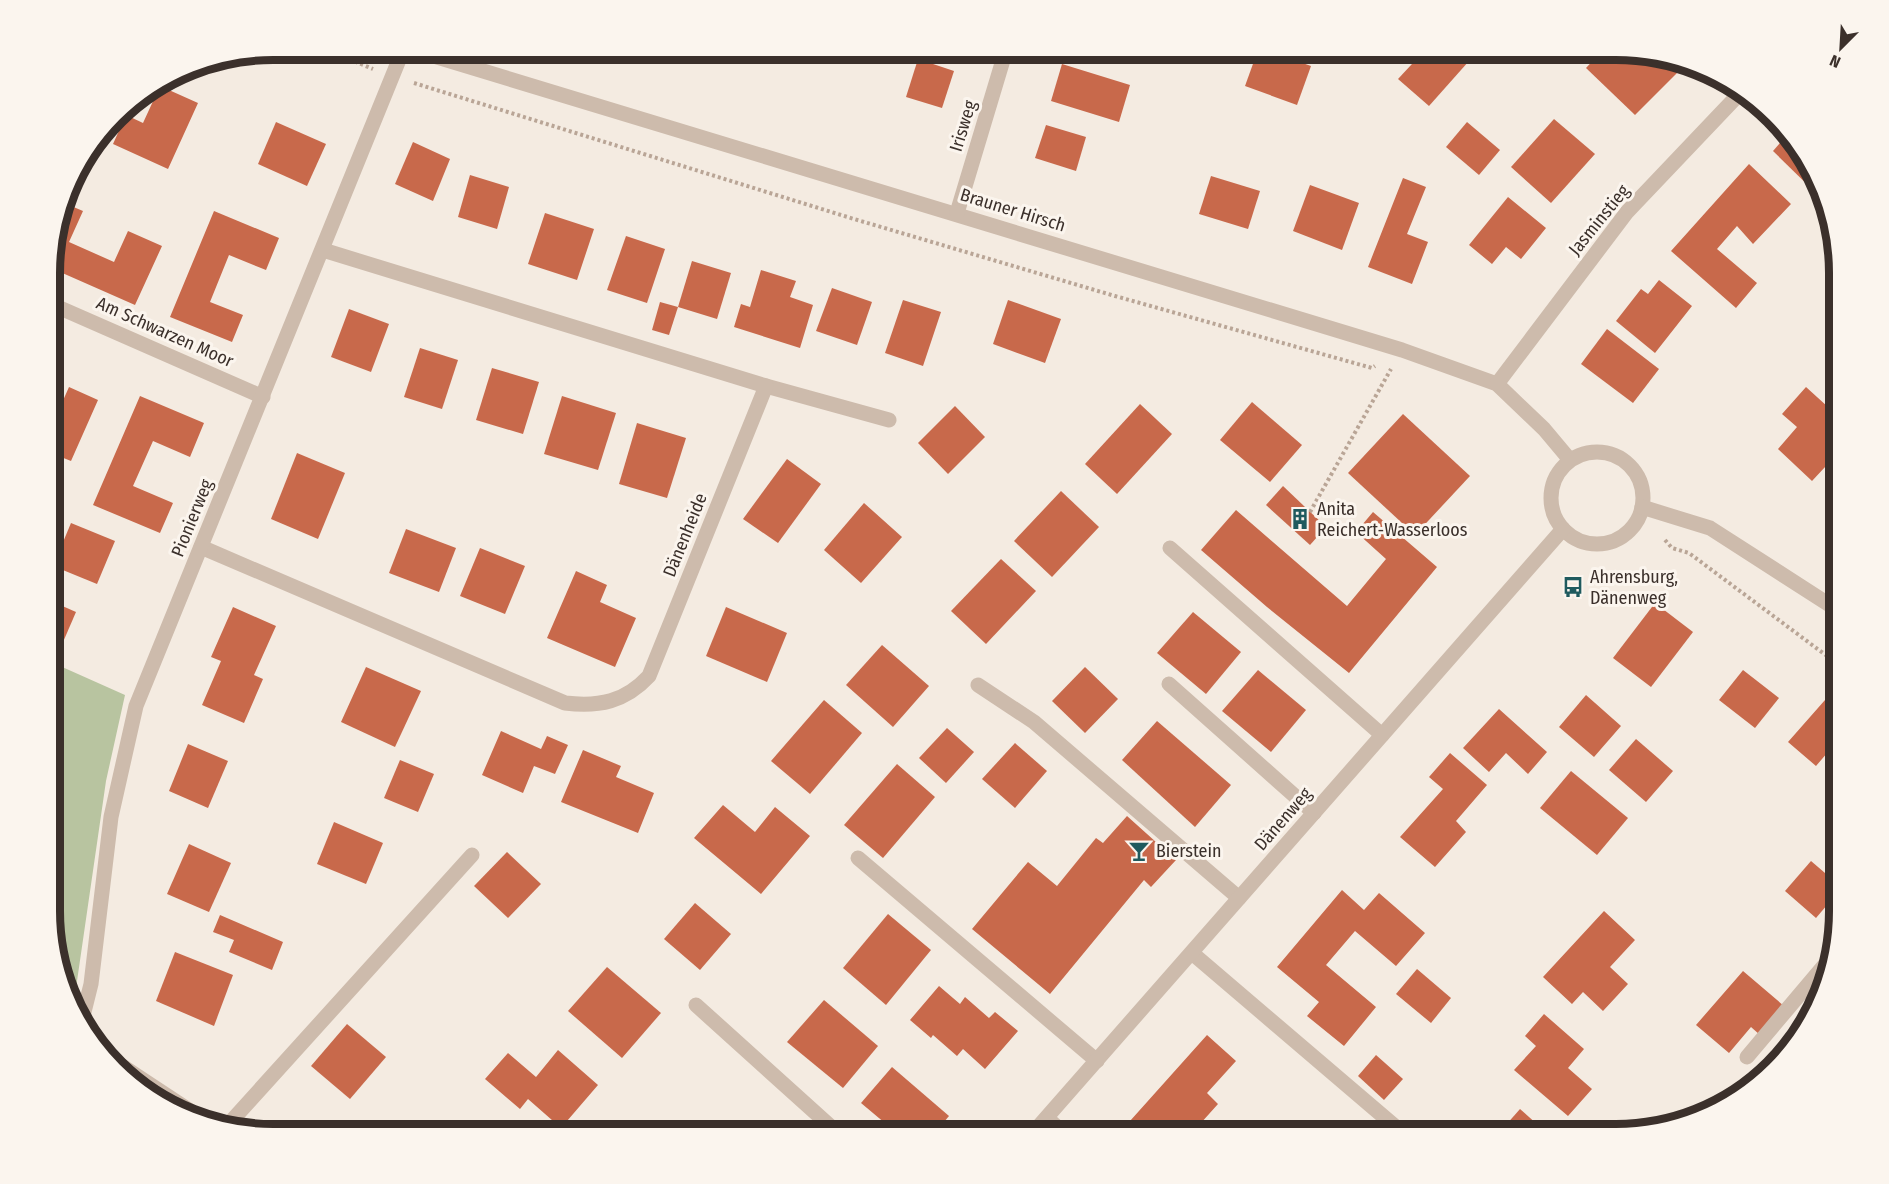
<svg xmlns="http://www.w3.org/2000/svg" width="1889" height="1184" font-family="'Fira Sans Condensed',sans-serif">
	<style>
		.green { fill: #b8c4a0 }
		.building { fill: #c8694b }
		.lines { fill: none; stroke-linecap: round; stroke-linejoin: round }
		.path { stroke: #b9a596; stroke-width: 4; stroke-dasharray: 3 3; stroke-linecap: butt }
		.minor { stroke: #cdbbac; stroke-width: 15 }
		.labels { text-anchor: middle; dominant-baseline: central; stroke-width: 6; stroke-linejoin: round; paint-order: stroke }
		.street-label { font-size: 18px; fill: #3b302b; stroke: #fbf5ee }
		.poi-label { font-size: 18px; fill: #3b302b; stroke: #fbf5ee; text-anchor: start }
		.rim { fill: none; stroke: #3b302b; stroke-width: 8 }
	</style>
	<rect width="100%" height="100%" fill="#f4ebe1"/>
	<polygon class="green" points="51,662 125,695 106,781 76,988 73,997 51,940"/>
	<g class="building">
		<polygon points="1258,50 1266,50 1311,66 1297,105 1245,86"/>
		<polygon points="1425,50 1474,50 1477,52 1429,106 1398,79"/>
		<polygon points="1603,50 1617,50 1688,62 1635,115 1586,68"/>
		<polygon points="918,59 954,71 942,108 906,97"/>
		<polygon points="1062,64 1130,85 1119,122 1051,101"/>
		<polygon points="160,86 198,103 168,169 113,144 126,115 143,123"/>
		<polygon points="1554,119 1595,154 1551,203 1511,167"/>
		<polygon points="276,122 326,144 307,186 258,164"/>
		<polygon points="1467,122 1500,150 1479,175 1446,147"/>
		<polygon points="1046,125 1086,137 1076,171 1035,158"/>
		<polygon points="1786,136 1809,161 1820,197 1773,151"/>
		<polygon points="413,142 450,159 433,201 395,184"/>
		<polygon points="1749,164 1791,204 1753,244 1737,226 1717,249 1757,283 1736,308 1671,251"/>
		<polygon points="470,175 509,187 497,229 458,217"/>
		<polygon points="1211,176 1260,191 1248,229 1199,214"/>
		<polygon points="1403,178 1426,187 1407,234 1428,242 1412,284 1368,267"/>
		<polygon points="1310,185 1359,203 1342,250 1293,231"/>
		<polygon points="1508,197 1546,228 1521,259 1506,247 1492,264 1469,245"/>
		<polygon points="64,203 83,211 69,242 114,262 128,231 162,246 135,305 51,268 51,244"/>
		<polygon points="214,211 279,238 266,270 229,255 210,302 243,315 232,342 170,317"/>
		<polygon points="545,213 594,229 577,280 528,264"/>
		<polygon points="626,236 665,249 647,303 607,290"/>
		<polygon points="692,261 731,273 717,319 678,307"/>
		<polygon points="761,270 796,281 790,297 813,305 800,348 734,327 741,304 750,307"/>
		<polygon points="1659,280 1692,306 1655,353 1616,321 1641,289 1648,294"/>
		<polygon points="832,288 872,302 857,345 816,331"/>
		<polygon points="903,300 941,312 923,366 885,353"/>
		<polygon points="1008,300 1061,319 1045,363 993,344"/>
		<polygon points="660,302 678,307 669,335 652,330"/>
		<polygon points="349,309 389,324 371,372 331,357"/>
		<polygon points="1607,329 1659,369 1633,403 1581,364"/>
		<polygon points="420,348 458,360 442,409 404,397"/>
		<polygon points="492,368 539,382 523,434 476,420"/>
		<polygon points="69,387 98,400 71,461 51,453 51,422 53,423"/>
		<polygon points="1806,387 1839,417 1839,452 1812,481 1778,449 1797,427 1782,414"/>
		<polygon points="140,396 204,423 190,457 153,441 133,486 173,503 160,533 93,505"/>
		<polygon points="562,396 616,413 598,470 544,454"/>
		<polygon points="1252,402 1302,445 1270,482 1220,440"/>
		<polygon points="1140,404 1172,434 1117,494 1085,464"/>
		<polygon points="955,406 985,437 948,474 918,443"/>
		<polygon points="1403,414 1470,476 1415,535 1348,473"/>
		<polygon points="637,423 686,438 667,498 619,484"/>
		<polygon points="297,453 345,473 318,539 271,519"/>
		<polygon points="787,459 821,484 778,543 743,519"/>
		<polygon points="1283,486 1326,527 1310,545 1266,505"/>
		<polygon points="1061,491 1099,527 1052,577 1014,541"/>
		<polygon points="864,503 902,537 861,583 824,550"/>
		<polygon points="1236,510 1347,606 1386,559 1356,532 1373,512 1437,567 1349,673 1267,607 1201,550"/>
		<polygon points="71,523 115,541 97,584 53,566"/>
		<polygon points="406,529 456,548 439,592 389,573"/>
		<polygon points="480,548 525,566 505,614 460,596"/>
		<polygon points="1001,559 1036,591 986,644 951,611"/>
		<polygon points="576,571 607,585 600,602 636,618 615,667 547,638"/>
		<polygon points="51,601 76,612 60,649 51,645"/>
		<polygon points="1655,603 1693,632 1651,687 1613,658"/>
		<polygon points="233,607 276,626 254,675 263,679 244,723 202,705 221,661 211,657"/>
		<polygon points="726,607 787,633 767,682 706,656"/>
		<polygon points="1193,612 1241,652 1206,694 1157,653"/>
		<polygon points="882,645 929,686 893,727 846,685"/>
		<polygon points="366,667 421,691 395,747 341,722"/>
		<polygon points="1085,667 1118,699 1085,733 1052,701"/>
		<polygon points="1258,670 1306,710 1271,752 1222,711"/>
		<polygon points="1743,670 1779,698 1755,728 1719,700"/>
		<polygon points="1586,695 1621,726 1594,757 1559,727"/>
		<polygon points="824,700 862,733 810,794 771,761"/>
		<polygon points="1825,700 1839,712 1839,762 1828,752 1816,766 1788,742"/>
		<polygon points="1499,709 1547,752 1528,774 1506,753 1489,772 1463,748"/>
		<polygon points="1157,721 1231,785 1195,827 1122,760"/>
		<polygon points="947,728 974,752 946,783 919,758"/>
		<polygon points="501,731 541,749 547,736 568,745 555,774 534,766 523,793 482,775"/>
		<polygon points="1636,739 1673,771 1646,802 1609,770"/>
		<polygon points="1015,743 1047,771 1015,808 982,779"/>
		<polygon points="188,744 228,761 208,808 169,791"/>
		<polygon points="583,750 621,766 616,777 654,793 638,833 561,802"/>
		<polygon points="1450,753 1487,785 1456,821 1466,832 1435,867 1400,837 1443,789 1429,777"/>
		<polygon points="400,760 434,774 418,812 384,798"/>
		<polygon points="897,764 935,797 883,858 844,825"/>
		<polygon points="1571,771 1628,818 1597,855 1540,808"/>
		<polygon points="723,805 755,832 775,807 810,836 761,894 694,838"/>
		<polygon points="1127,816 1176,860 1151,887 1144,880 1050,994 972,929 1028,862 1057,886 1096,838 1103,843"/>
		<polygon points="334,822 383,843 366,884 317,864"/>
		<polygon points="1839,828 1839,849 1828,841"/>
		<polygon points="189,844 231,863 209,912 167,894"/>
		<polygon points="507,852 541,884 508,918 474,886"/>
		<polygon points="1811,861 1839,885 1839,891 1816,918 1785,891"/>
		<polygon points="1342,890 1364,910 1379,893 1425,933 1396,966 1355,931 1326,965 1376,1007 1344,1046 1307,1016 1319,1002 1277,967"/>
		<polygon points="695,903 731,934 700,970 664,939"/>
		<polygon points="1604,911 1635,940 1610,967 1628,984 1603,1011 1583,992 1572,1004 1543,977"/>
		<polygon points="888,914 931,950 886,1005 843,968"/>
		<polygon points="220,915 283,942 272,970 229,952 234,940 213,932"/>
		<polygon points="175,952 233,975 214,1026 156,1001"/>
		<polygon points="607,967 661,1013 622,1058 568,1011"/>
		<polygon points="1417,969 1451,998 1431,1023 1396,994"/>
		<polygon points="1743,971 1784,1006 1760,1035 1751,1027 1729,1053 1696,1025"/>
		<polygon points="939,986 960,1004 965,997 989,1018 995,1012 1018,1031 985,1069 963,1049 957,1056 933,1035 931,1038 910,1020"/>
		<polygon points="824,1000 878,1046 843,1088 787,1042"/>
		<polygon points="1544,1014 1584,1049 1568,1068 1592,1089 1568,1116 1514,1070 1536,1046 1525,1036"/>
		<polygon points="347,1024 386,1057 350,1099 311,1066"/>
		<polygon points="1207,1035 1236,1061 1207,1093 1218,1104 1191,1134 1145,1134 1130,1121"/>
		<polygon points="558,1050 598,1085 561,1128 528,1099 520,1109 485,1079 508,1053 536,1077"/>
		<polygon points="1376,1055 1403,1079 1384,1100 1358,1076"/>
		<polygon points="892,1067 949,1116 934,1134 898,1134 861,1103"/>
		<polygon points="1520,1109 1539,1126 1531,1134 1498,1134"/>
		<polygon points="774,1122 789,1134 763,1134"/>
	</g>
	<g class="lines">
		<g class="path">
			<polyline points="327,50 373,69"/>
			<polyline points="414,83 854,219 1115,296 1372,368 1375,366"/>
			<polyline points="1310,512 1391,369"/>
			<polyline points="1665,540 1672,548 1689,553 1839,665"/>
		</g>
		<g class="minor">
			<polyline points="414,50 1402,350 1497,384 1544,429 1570,460"/>
			<polyline points="957,213 1006,50"/>
			<polyline points="51,304 263,397"/>
			<polyline points="1497,384 1627,212 1743,90"/>
			<polyline points="766,386 889,420"/>
			<circle cx="1597" cy="498" r="46"/>
			<polyline points="1642,507 1710,528 1839,611"/>
			<path d="M 201,547 L 565,703 C 599,707 625,702 649,676 L 766,386 L 323,250"/>
			<polyline points="1170,548 1382,735"/>
			<polyline points="1169,684 1314,813"/>
			<polyline points="978,685 1034,722 1239,898"/>
			<polyline points="858,858 1097,1061"/>
			<polyline points="1192,953 1404,1134"/>
			<polyline points="696,1005 839,1134"/>
			<polyline points="82,1020 91,984 111,817 136,706 403,50"/>
			<polyline points="1747,1057 1833,955"/>
			<polyline points="110,1058 210,1124"/>
			<polyline points="1047,1118 1065,1134"/>
			<polyline points="226,1127 472,855"/>
			<polyline points="1032,1134 1563,529"/>
		</g>
	</g>
	<defs>
		<symbol id="building-bare" viewBox="-9 -9 18 18"><path d="M-4-6H4V6H1V3H-1V6H-4ZM-2.5-4.3h1.7v1.8h-1.7ZM.8-4.3h1.7v1.8H.8ZM-2.5-1h1.7V.8h-1.7ZM.8-1h1.7V.8H.8Z" fill="#1f5a5e" stroke="#fbf5ee" stroke-width="2.5" paint-order="stroke"/></symbol>
		<symbol id="bus-bare" viewBox="-9 -9 18 18"><path d="M-5-6H5V4H4V6H2V4H-2V6H-4V4H-5ZM-3.5-4V0h7V-4ZM-3.5 1.2v1.5H-2V1.2ZM2 1.2v1.5H3.5V1.2Z" fill="#1f5a5e" stroke="#fbf5ee" stroke-width="2.5" paint-order="stroke"/></symbol>
		<symbol id="bar-bare" viewBox="-9 -9 18 18"><path d="M-6-5H6L.8 .8V4.5H3.5V6h-7V4.5H-.8V.8Z" fill="#1f5a5e" stroke="#fbf5ee" stroke-width="2.5" paint-order="stroke"/></symbol>
	</defs>
	<g fill-rule="evenodd">
		<use href="#building-bare" x="1285" y="504" width="30" height="30"/>
		<use href="#bus-bare" x="1558" y="572" width="30" height="30"/>
		<use href="#bar-bare" x="1124" y="836" width="30" height="30"/>
	</g>
	<g class="labels">
		<g class="street-label">
			<text transform="translate(963 126) rotate(-73)">Irisweg</text>
			<text transform="translate(1013 210) rotate(17)">Brauner Hirsch</text>
			<text transform="translate(1599 220) rotate(-51)">Jasminstieg</text>
			<text transform="translate(165 332) rotate(24)">Am Schwarzen Moor</text>
			<text transform="translate(192 518) rotate(-68)">Pionierweg</text>
			<text transform="translate(685 535) rotate(-68)">Dänenheide</text>
			<text transform="translate(1283 819) rotate(-49)">Dänenweg</text>
		</g>
		<g class="poi-label">
			<text x="1317" y="509">Anita<tspan x="1317" dy="21">Reichert-Wasserloos</tspan></text>
			<text x="1590" y="577">Ahrensburg,<tspan x="1590" dy="21">Dänenweg</tspan></text>
			<text x="1156" y="851">Bierstein</text>
		</g>
	</g>
	<path d="M0 0H1889V1184H0ZM273 60H1616A213 213 0 0 1 1829 273V911A213 213 0 0 1 1616 1124H273A213 213 0 0 1 60 911V273A213 213 0 0 1 273 60Z" fill="#fbf5ee" fill-rule="evenodd"/>
	<path class="rim" d="M273 60H1616A213 213 0 0 1 1829 273V911A213 213 0 0 1 1616 1124H273A213 213 0 0 1 60 911V273A213 213 0 0 1 273 60Z"/>
	<g transform="translate(1841 48) rotate(204)" stroke="#fbf5ee" stroke-width="4.5" paint-order="stroke">
	<path d="M0-4.5L10 22L0 15L-10 22Z" fill="#3b302b"/>
	<text y="-9" font-size="16" font-weight="bold" text-anchor="middle" fill="#3b302b">N</text>
	</g>
</svg>
